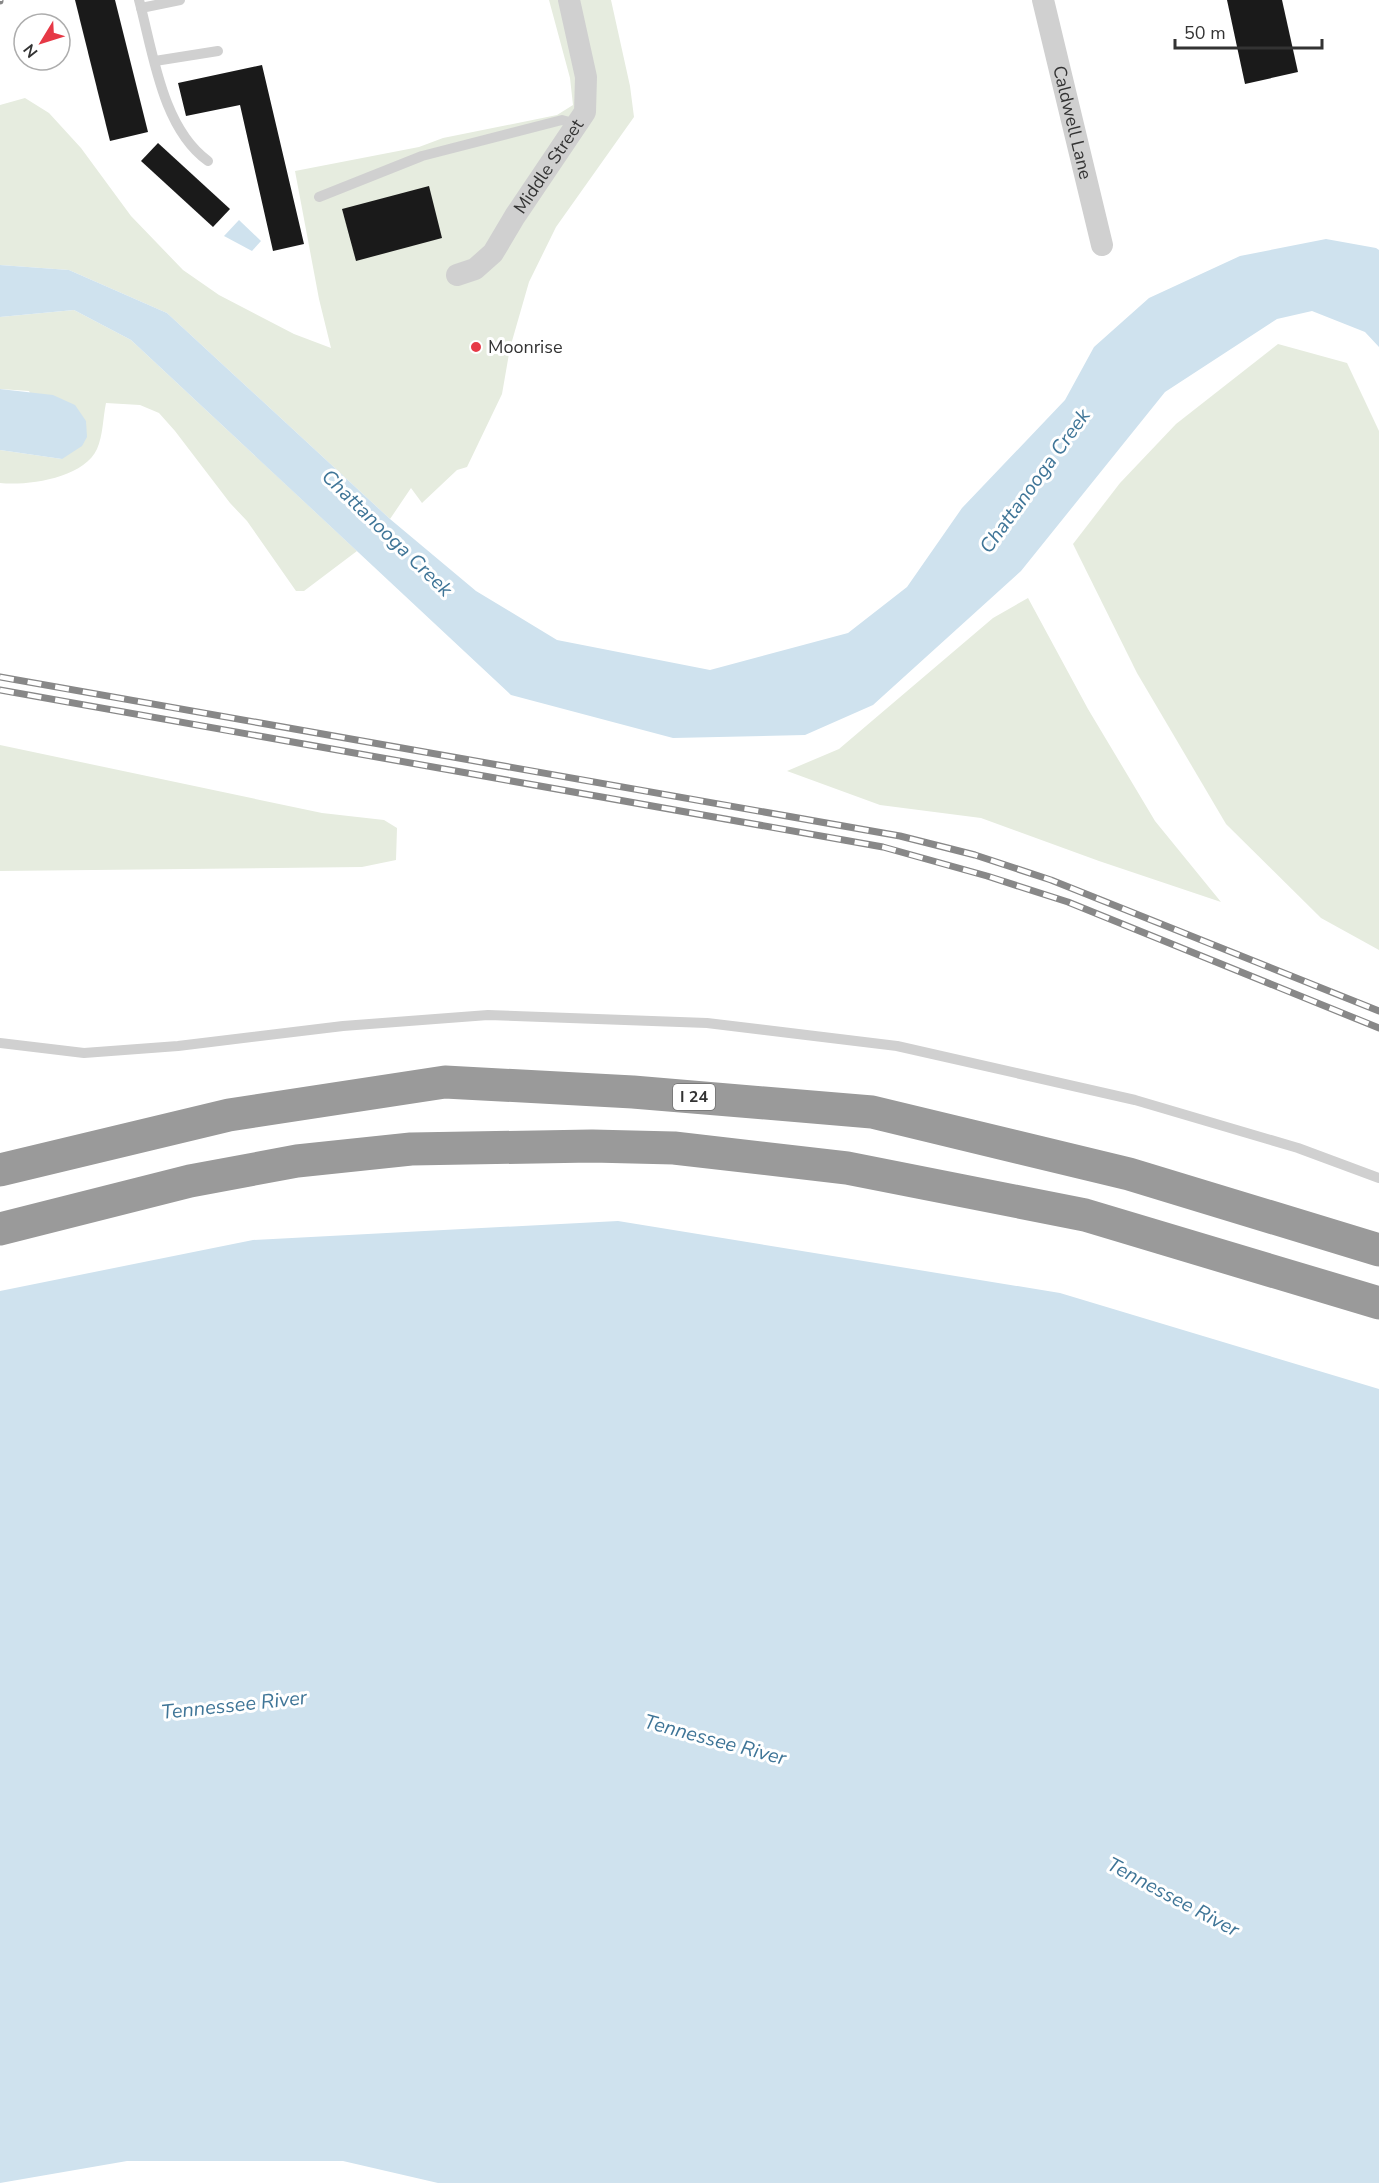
<svg xmlns="http://www.w3.org/2000/svg" width="1379" height="2183" font-family="'Nunito Sans',sans-serif">
	<style>
		.green { fill: #e6ecdf }
		.water { fill: #cfe2ee }
		.building { fill: #1a1a1a }
		.lines { fill: none; stroke-linecap: round; stroke-linejoin: round }
		.lane { stroke: #d0d0d0; stroke-width: 10 }
		.street { stroke: #d0d0d0; stroke-width: 22 }
		.highway { stroke: #9a9a9a; stroke-width: 33 }
		.rail-casing { stroke: #888; stroke-width: 7 }
		.rail { stroke: #fff; stroke-width: 4.5; stroke-dasharray: 14; stroke-linecap: butt }
		.poi-dot { fill: #e63946; stroke: #fff; stroke-width: 2 }
		.labels { text-anchor: middle; dominant-baseline: central; stroke-width: 6; stroke-linejoin: round; paint-order: stroke }
		.shield { fill: #fff; stroke: #707070; stroke-width: 1.5 }
		.shield-label { font-size: 16px; font-weight: bold; fill: #333 }
		.street-label { font-size: 18px; fill: #333; stroke: #fff }
		.poi-label { font-size: 18px; fill: #333; stroke: #fff; text-anchor: start }
		.water-label { font-size: 20px; font-style: italic; fill: #3f7597; stroke: #fff }
	</style>
	<rect width="100%" height="100%" fill="#fff"/>
	<g class="green">
		<polygon points="549,0 611,0 630,86 634,117 556,227 529,282 510,348 502,394 467,467 457,470 422,503 411,488 390,519 167,313 69,270 0,265 0,105 25,98 49,113 81,148 131,216 183,270 219,295 294,334 331,348 319,299 295,171 419,147 443,138 557,115 573,105 570,78"/>
		<path d="M 74,310 L 131,340 L 357,551 L 304,591 L 296,591 L 247,521 L 230,503 L 175,431 L 159,413 L 140,405 L 106,403 C 103,417 103,436 97,449 C 84,478 28,486 0,483 L 0,450 L 62,459 L 29,391 L 0,389 L 0,317 Z"/>
		<polygon points="1278,344 1347,363 1379,431 1379,950 1321,918 1226,824 1137,673 1073,544 1120,483 1176,424"/>
		<polygon points="1028,598 1088,709 1155,821 1221,902 1099,861 981,818 880,805 787,771 839,749 993,618"/>
		<polygon points="0,745 322,813 384,820 397,828 396,860 362,867 0,871"/>
	</g>
	<g class="water">
		<polygon points="239,220 261,241 252,251 224,236"/>
		<polygon points="1326,239 1376,248 1379,250 1379,347 1365,332 1312,311 1277,319 1165,392 1021,571 873,705 805,735 673,738 511,695 131,340 74,310 0,317 0,265 69,270 167,313 390,519 476,591 557,640 710,670 848,633 907,587 962,508 1065,400 1094,347 1149,298 1240,256"/>
		<polygon points="0,389 53,395 75,405 86,421 87,437 82,446 62,459 0,450"/>
		<polygon points="618,1221 1060,1293 1379,1389 1379,2183 438,2183 343,2161 127,2161 0,2183 0,1291 253,1240"/>
	</g>
	<g class="building">
		<polygon points="75,0 115,0 148,132 110,141"/>
		<polygon points="1227,0 1282,0 1298,72 1245,84"/>
		<polygon points="262,65 304,244 273,251 240,105 186,116 178,83"/>
		<polygon points="158,143 230,209 213,227 141,161"/>
		<polygon points="429,186 442,238 356,261 342,209"/>
	</g>
	<g class="lines">
		<g class="lane">
			<path d="M 139,0 C 153,52 162,128 208,161"/>
			<polyline points="141,8 180,0"/>
			<polyline points="155,61 218,51"/>
			<polyline points="319,197 422,156 562,120 577,124"/>
			<polyline points="0,1043 84,1053 178,1046 343,1026 488,1015 707,1023 897,1046 1135,1100 1298,1148 1379,1178"/>
		</g>
		<g class="street">
			<path id="s1" d="M 1043,0 L 1102,245"/>
			<path id="s2" d="M 457,275 L 475,269 L 493,253 L 515,216 L 585,112 L 586,77 L 569,0"/>
		</g>
		<g class="highway">
			<polyline points="0,1170 229,1115 445,1082 633,1092 872,1112 1129,1174 1379,1250"/>
			<polyline points="0,1229 190,1181 297,1161 411,1149 592,1146 674,1148 847,1168 1085,1215 1379,1303"/>
		</g>
		<defs>
			<g id="rail">
				<polyline points="0,1 0,0"/>
				<polyline points="0,677 900,836 975,855 1051,880 1379,1011"/>
				<polyline points="0,690 883,847 987,876 1068,902 1379,1028"/>
			</g>
		</defs>
		<use href="#rail" class="rail-casing"/>
		<use href="#rail" class="rail"/>
	</g>
	<circle class="poi-dot" cx="476" cy="347" r="6"/>
	<g class="labels">
		<rect class="shield" x="673" y="1084" width="42" height="26" rx="4.5"/>
		<g class="shield-label">
			<text x="694" y="1097">I 24</text>
		</g>
		<g class="street-label">
			<text stroke="none"><textPath href="#s1" startOffset="126">Caldwell Lane</textPath></text>
			<text stroke="none"><textPath href="#s2" startOffset="146">Middle Street</textPath></text>
		</g>
		<g class="poi-label">
			<text x="488" y="347">Moonrise</text>
		</g>
		<g class="water-label">
			<text transform="translate(1035 481) rotate(-54)">Chattanooga Creek</text>
			<text transform="translate(387 533) rotate(44)">Chattanooga Creek</text>
			<text transform="translate(234 1705) rotate(-6)">Tennessee River</text>
			<text transform="translate(715 1740) rotate(15)">Tennessee River</text>
			<text transform="translate(1173 1897) rotate(28)">Tennessee River</text>
		</g>
	</g>
	<g transform="translate(42 42) rotate(232)"><circle r="28" fill="#ffffff" stroke="#adadad" stroke-width="1.5"/>
	<path d="M0-4.5L10 22L0 15L-10 22Z" fill="#e63946"/>
	<text y="-9" font-size="16" font-weight="bold" text-anchor="middle" fill="#333333">N</text>
	</g>
	<path d="M1175 39v9h147v-9" fill="none" stroke="#333333" stroke-width="3"/>
	<text x="1184" y="39" font-size="18" fill="#333333" stroke="#ffffff" stroke-width="4.5" paint-order="stroke">50 m</text>
</svg>
